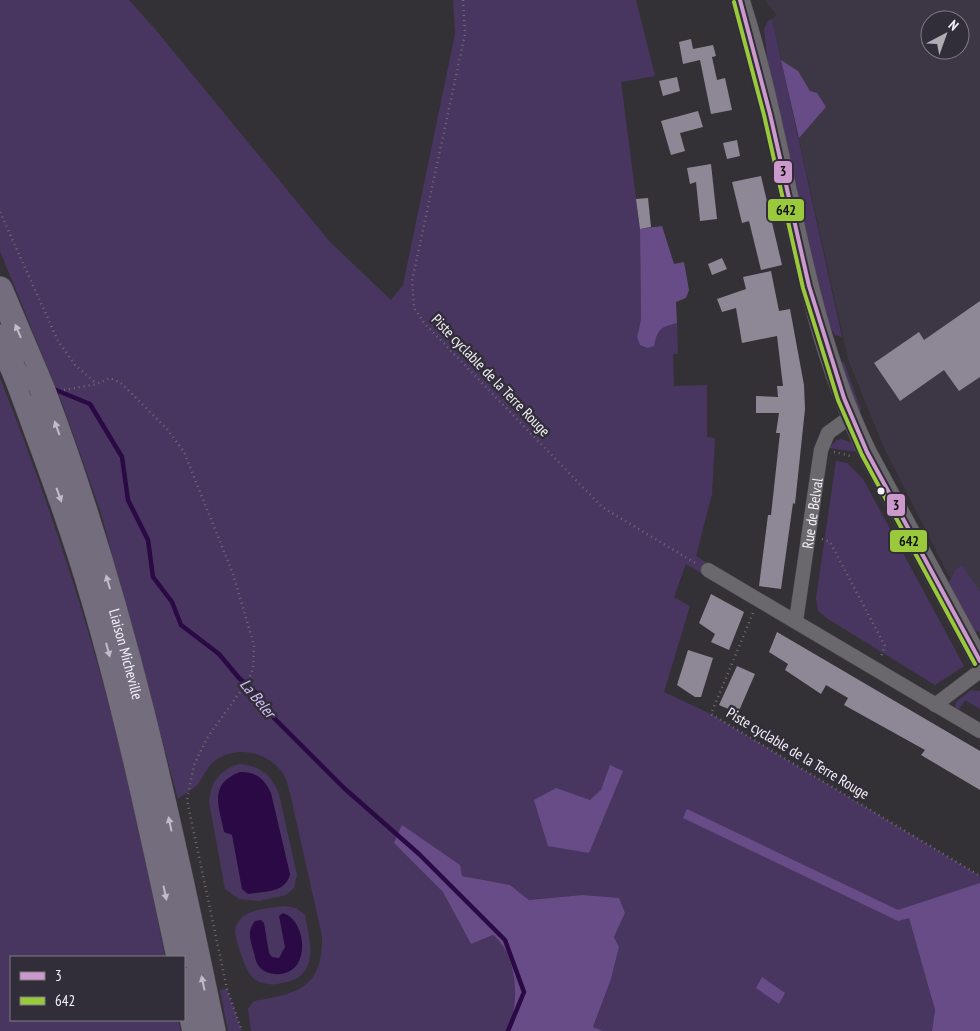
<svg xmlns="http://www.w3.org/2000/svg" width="980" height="1031" font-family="'PT Sans Narrow',sans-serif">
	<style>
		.built { fill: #3d3645; fill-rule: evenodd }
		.green { fill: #493660 }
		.forest { fill: #684c87 }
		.water { fill: #2a0944 }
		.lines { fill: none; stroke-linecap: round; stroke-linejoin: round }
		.stream { stroke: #2a0944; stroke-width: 4.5 }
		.building { fill: #8e8896 }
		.street-casing { stroke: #4f4d52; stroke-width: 15 }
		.secondary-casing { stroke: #4f4d52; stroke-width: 20 }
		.highway-casing { stroke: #4f4d52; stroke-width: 26 }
		.path { stroke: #6d6c70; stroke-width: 2.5; stroke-dasharray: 1 4; stroke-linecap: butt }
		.street { stroke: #6a686d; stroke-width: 14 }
		.secondary { stroke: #6a686d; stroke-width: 19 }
		.highway { stroke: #746d7d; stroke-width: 25 }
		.highway-bridge-casing { stroke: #4f4d52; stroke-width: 26; stroke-linecap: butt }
		.highway-bridge { stroke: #746d7d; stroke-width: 25 }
		.bus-1-casing { stroke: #322e39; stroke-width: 8 }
		.bus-2-casing { stroke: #322e39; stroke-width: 8 }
		.bus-1 { stroke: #c9c; stroke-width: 4 }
		.bus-2 { stroke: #9aca3c; stroke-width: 4 }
		.oneway { fill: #c1bcc7 }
		.bus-dot { fill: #f4f1f9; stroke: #322e39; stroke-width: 2 }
		.labels { text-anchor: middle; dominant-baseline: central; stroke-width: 5; stroke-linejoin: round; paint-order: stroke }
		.street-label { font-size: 15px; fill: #f4f1f9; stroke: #322e39 }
		.water-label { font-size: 16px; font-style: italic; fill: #d6bef8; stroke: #322e39 }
		.line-badge { stroke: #322e39; stroke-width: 2 }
		.pale-badge-label { font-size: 14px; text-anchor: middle; font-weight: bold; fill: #111 }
	</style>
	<rect width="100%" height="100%" fill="#333136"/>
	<path class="built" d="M 767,0 L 980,0 L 980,591 L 962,565 L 955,570 L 950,578 L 884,448 L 848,359 L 772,19 L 777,15 L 765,1 ZM 930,20 L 960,20 L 960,50 L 930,50 Z"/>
	<g class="green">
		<path d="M 0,0 L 129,0 L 155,29 L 330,242 L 391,300 L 403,285 L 455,34 L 453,0 L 636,0 L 655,76 L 621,82 L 640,229 L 641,320 L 637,338 C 651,334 663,327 677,323 L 678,354 L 673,354 L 674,386 L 707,385 L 707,437 L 715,438 L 712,494 L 696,556 L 710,565 L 706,576 L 686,564 L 674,597 L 690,606 L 664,692 L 711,714 L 980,876 L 980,894 L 909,918 L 935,1010 L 932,1031 L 602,1031 L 593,1027 L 611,979 L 619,947 L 614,937 L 625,913 L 582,895 L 529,900 L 510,885 L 462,876 L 394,843 L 443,892 L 471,944 L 493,935 C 519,956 521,1002 508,1031 L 251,1031 L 248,1009 L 254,1001 C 299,994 323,987 322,936 L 290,793 C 288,788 287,780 284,775 C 271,754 241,745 219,758 C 207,765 205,775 197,785 C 192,790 184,794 178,799 L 101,513 L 64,408 L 0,251 Z"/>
		<polygon points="772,19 842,337 835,335 826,320 770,82 764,29 768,21"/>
		<polygon points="844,362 861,410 856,413 838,365"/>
		<path d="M 0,378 C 53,512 98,650 130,790 C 143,846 154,902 165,957 L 11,957 L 11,1020 L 178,1020 L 181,1031 L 0,1031 Z"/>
		<polygon points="842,439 852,443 858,452 829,448 837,440"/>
		<polygon points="836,461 847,463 863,479 964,666 935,685 828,619 818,611 816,598"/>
		<polygon points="962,565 980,591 980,632 973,630 948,584 955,570"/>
		<polygon points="971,690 980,691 980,709 965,700 959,710 955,707 956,702"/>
		<path d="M 239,764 C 260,766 271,774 279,794 L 297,875 L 294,888 L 286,895 L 259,901 L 239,899 L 225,889 L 209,802 C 211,781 219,771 239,764 Z"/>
		<path d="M 285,906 L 296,908 L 305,915 C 308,934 318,963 299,977 C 295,980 287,982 282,983 C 272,986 260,984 253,978 C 246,972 236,942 235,932 C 235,926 239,919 244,916 C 256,908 271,908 285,906 Z"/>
		<polygon points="227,989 242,1031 228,1031 220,990"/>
	</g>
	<g class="forest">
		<polygon points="781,60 798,71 810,91 817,93 826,107 799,138"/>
		<path d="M 662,226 L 674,264 L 684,262 L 689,290 L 686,298 L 676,302 L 677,323 C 660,328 658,328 654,346 L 648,348 L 640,345 L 637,337 L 641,320 L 640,229 Z"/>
		<polygon points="610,765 623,771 589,853 548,846 534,800 556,788 590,800 601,790"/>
		<polygon points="687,809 898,910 980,883 980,1031 932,1031 935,1010 909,918 898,921 683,818"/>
		<path d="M 402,825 L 460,865 L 462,876 L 510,885 L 529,900 L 582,895 L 619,898 L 625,913 L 614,937 L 619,947 L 611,979 L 593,1027 L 603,1031 L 508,1031 C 520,1003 518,955 493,935 L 471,944 L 443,892 L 394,843 Z"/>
		<polygon points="762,977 785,993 779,1004 756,988"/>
	</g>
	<g class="water">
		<path d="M 240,772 C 256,772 264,778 271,793 L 290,874 C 286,893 265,891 248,894 L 242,889 L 232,835 L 224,832 C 219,807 208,784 240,772 Z"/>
		<path d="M 283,913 C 301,919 307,947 298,963 C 291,977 266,978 258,965 C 255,961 255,954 253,950 C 250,938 247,931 255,921 L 261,920 L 264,923 L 269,953 L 272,957 L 279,958 L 285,947 L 279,916 Z"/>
	</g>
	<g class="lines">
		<polyline class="stream" points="51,388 90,404 122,457 128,500 148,540 153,577 172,602 181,625 219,654 239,678 261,697 274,718 344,788 419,854 505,940 524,992 508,1031"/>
	</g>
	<g class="building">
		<polygon points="691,39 693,49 713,45 716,56 712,57 717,80 725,78 732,110 711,114 700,60 683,64 679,42"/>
		<polygon points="677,77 680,91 663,96 659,81"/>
		<polygon points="698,111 703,127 680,133 685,151 671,155 661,121"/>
		<polygon points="737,140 740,156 727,159 723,143"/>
		<polygon points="711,164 717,219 700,221 696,182 690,184 687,168"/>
		<polygon points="761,176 782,265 761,270 749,221 742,223 732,182"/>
		<polygon points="648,198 651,227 640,229 636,199"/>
		<polygon points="722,258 727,269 712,275 708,264"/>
		<polygon points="771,271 779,311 790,309 804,385 805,409 795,504 793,503 781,589 759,586 768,515 771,515 780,433 776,433 779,413 756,413 756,396 778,397 777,386 783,386 777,336 742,343 736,308 722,312 717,299 746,289 743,277"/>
		<polygon points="980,301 980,377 959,391 944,370 900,401 874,363 919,332 924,340"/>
		<polygon points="711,594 744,612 729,650 711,642 715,634 699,623"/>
		<polygon points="777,632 980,751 980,790 921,755 925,750 844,705 848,698 826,685 821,694 785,670 788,664 769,652"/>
		<polygon points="688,650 713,658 701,697 695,697 677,685"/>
		<polygon points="737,666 755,674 738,713 719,705"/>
	</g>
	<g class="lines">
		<defs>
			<g id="street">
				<polyline points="708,570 980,731"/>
				<path id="s1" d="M 796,621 L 821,450 L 828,433 L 850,417"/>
				<polyline points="935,705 980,671"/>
			</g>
			<path id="secondary" d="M 740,0 C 788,149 798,310 867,452 L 980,661"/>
			<g id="highway">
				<polyline points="0,289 36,374"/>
				<polyline points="0,337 12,366"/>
				<path d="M 19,383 C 45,454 72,525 93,597 C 128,716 153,836 179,957"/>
				<path id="s2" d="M 43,391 C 122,599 168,814 213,1031"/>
				<polyline points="184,980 195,1031"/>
			</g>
		</defs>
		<use href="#street" class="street-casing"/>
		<use href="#secondary" class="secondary-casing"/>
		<use href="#highway" class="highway-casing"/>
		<g class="path">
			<polyline points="463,0 465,34 412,281 414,308 425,324 602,507 697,564"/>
			<polyline points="0,212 58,341 75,365 97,384"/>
			<polyline points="64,390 97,384 110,378 121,383 167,429 184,452 233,574 254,645 253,669 248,681 207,738 194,765 187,800 227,989 242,1031"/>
			<polyline points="834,452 851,456"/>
			<polyline points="822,539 830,542 885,646 881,657"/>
			<polyline points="753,613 711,714 980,876"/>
		</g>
		<use href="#street" class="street"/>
		<use href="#secondary" class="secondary"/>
		<use href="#highway" class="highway"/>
		<defs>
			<g id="highway-bridge">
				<polyline points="12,366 19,383"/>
				<polyline points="36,374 43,391"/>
			</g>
		</defs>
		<use href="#highway-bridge" class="highway-bridge-casing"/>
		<use href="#highway-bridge" class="highway-bridge"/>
		<defs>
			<polyline id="bus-1" points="740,0 770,114 809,286 844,398 867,452 980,661"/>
			<polyline id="bus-2" points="734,2 764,115 803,288 838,400 862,455 975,664"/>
		</defs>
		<use href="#bus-1" class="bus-1-casing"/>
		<use href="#bus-2" class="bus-2-casing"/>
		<use href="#bus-1" class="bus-1"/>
		<use href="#bus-2" class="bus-2"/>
	</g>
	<defs><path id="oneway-solid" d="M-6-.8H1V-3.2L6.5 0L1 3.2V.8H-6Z" transform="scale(1.25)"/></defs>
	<g class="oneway">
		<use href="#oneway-solid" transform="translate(18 331) rotate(-113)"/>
		<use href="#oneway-solid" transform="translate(57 428) rotate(-110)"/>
		<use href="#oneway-solid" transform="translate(59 495) rotate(70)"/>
		<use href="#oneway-solid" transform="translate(108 582) rotate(-106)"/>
		<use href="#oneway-solid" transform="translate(108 650) rotate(75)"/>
		<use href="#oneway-solid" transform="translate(170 824) rotate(-102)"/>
		<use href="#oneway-solid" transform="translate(165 893) rotate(78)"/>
		<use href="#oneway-solid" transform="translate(203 983) rotate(-102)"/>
	</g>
	<circle class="bus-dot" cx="881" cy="491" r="4.5"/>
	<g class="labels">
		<g class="street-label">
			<text transform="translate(491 375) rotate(46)">Piste cyclable de la Terre Rouge</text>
			<text stroke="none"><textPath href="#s1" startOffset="109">Rue de Belval</textPath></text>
			<text stroke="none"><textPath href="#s2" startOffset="276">Liaison Micheville</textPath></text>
			<text transform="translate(798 753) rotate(31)">Piste cyclable de la Terre Rouge</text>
		</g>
		<g class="water-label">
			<text transform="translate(258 698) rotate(50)">La Beler</text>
		</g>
	</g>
	<g class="line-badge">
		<rect x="773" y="160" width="20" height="24" rx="5" fill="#c9c"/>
		<rect x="767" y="198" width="38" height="24" rx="5" fill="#9aca3c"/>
		<rect x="886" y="493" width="20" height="24" rx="5" fill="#c9c"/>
		<rect x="889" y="529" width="39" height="24" rx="5" fill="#9aca3c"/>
	</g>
	<g class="pale-badge-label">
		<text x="783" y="176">3</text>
		<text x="786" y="215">642</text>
		<text x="896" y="510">3</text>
		<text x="909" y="546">642</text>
	</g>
	<rect x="10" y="956" width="175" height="65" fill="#322e39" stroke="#807c86"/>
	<rect x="20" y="972" width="25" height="8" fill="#cc99cc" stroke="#807c86"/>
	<text x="55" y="981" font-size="15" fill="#f4f1f9">3</text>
	<rect x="20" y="997" width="25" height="8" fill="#9aca3c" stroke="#807c86"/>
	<text x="55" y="1006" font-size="15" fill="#f4f1f9">642</text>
	<g transform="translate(945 35) rotate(41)"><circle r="24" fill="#322e39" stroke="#807c86"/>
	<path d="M0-4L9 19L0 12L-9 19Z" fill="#b0aeb5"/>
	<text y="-8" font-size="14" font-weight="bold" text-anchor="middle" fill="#f4f1f9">N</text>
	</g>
</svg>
